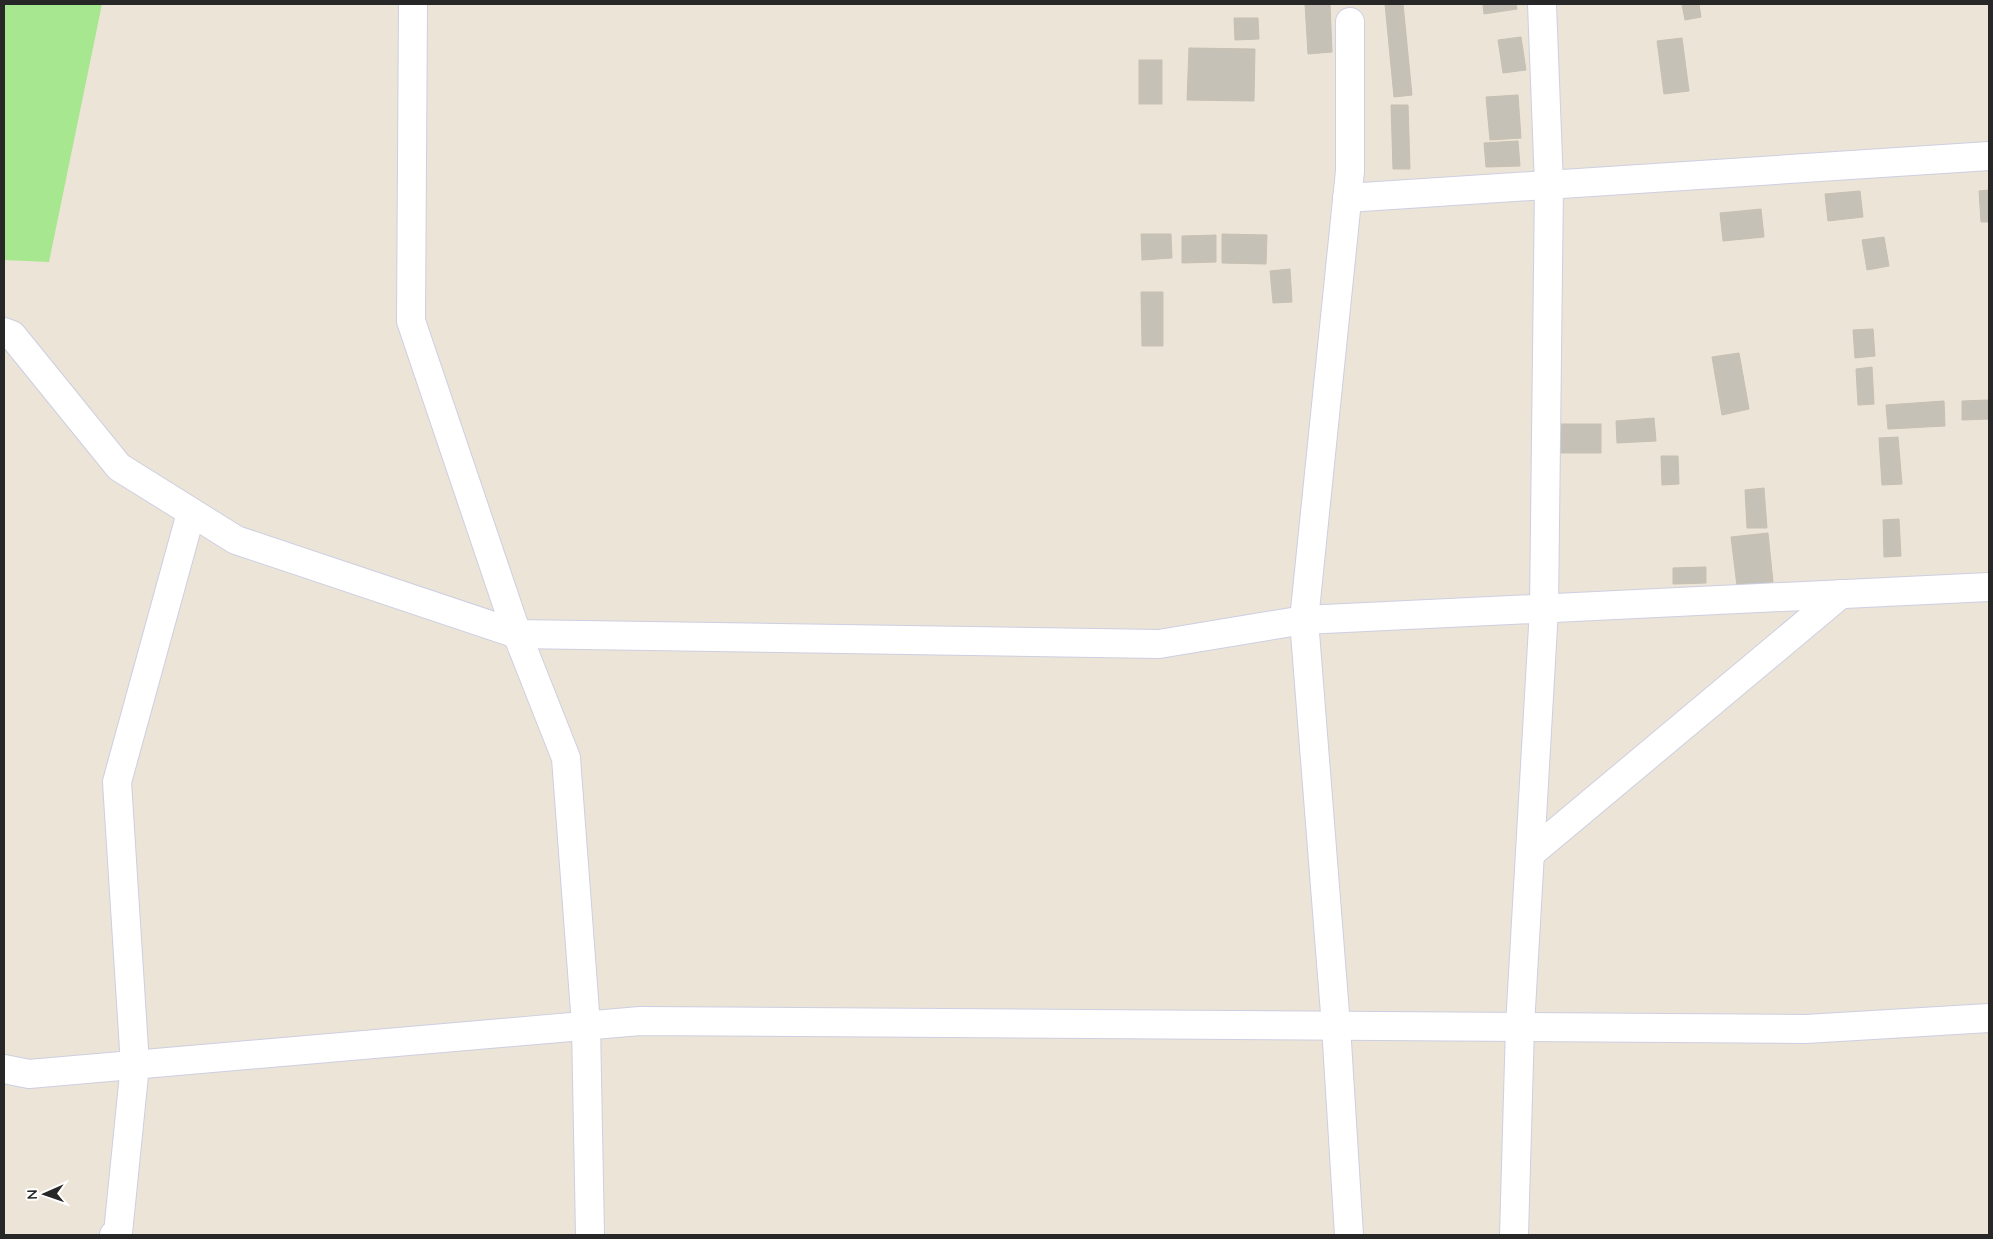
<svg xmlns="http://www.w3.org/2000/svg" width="1993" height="1239" font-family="Quicksand,sans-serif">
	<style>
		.green { fill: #a7e78f }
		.building { fill: #c6c1b7; stroke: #c7c0b1 }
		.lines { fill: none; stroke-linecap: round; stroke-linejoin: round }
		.minor-casing { stroke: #cdcfe2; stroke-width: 30 }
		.minor { stroke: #fff; stroke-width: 28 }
	</style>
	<rect width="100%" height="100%" fill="#ece4d7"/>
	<polygon class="green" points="4,4 102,4 49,262 4,260"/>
	<g class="building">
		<polygon points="1305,4 1330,4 1332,52 1308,54"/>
		<polygon points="1385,4 1403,4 1412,95 1394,97"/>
		<polygon points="1483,4 1516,4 1517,9 1484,14"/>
		<polygon points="1682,4 1699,4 1701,17 1685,20"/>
		<polygon points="1234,18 1258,18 1259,39 1235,40"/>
		<polygon points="1521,37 1526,70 1503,73 1498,40"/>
		<polygon points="1682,38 1689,91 1664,94 1657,41"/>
		<polygon points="1189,48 1255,49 1254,101 1187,100"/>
		<rect x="1139" y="60" width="23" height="44"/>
		<polygon points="1518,95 1521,138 1490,140 1486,97"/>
		<polygon points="1391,105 1408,105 1410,169 1393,169"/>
		<polygon points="1518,141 1520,166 1486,167 1484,143"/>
		<polygon points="1989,190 1989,222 1981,222 1979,191"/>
		<polygon points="1860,191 1863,217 1828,221 1825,194"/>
		<polygon points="1761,209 1764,237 1723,241 1720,213"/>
		<polygon points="1141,234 1171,234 1172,258 1142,260"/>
		<polygon points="1222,234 1267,235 1266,264 1222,263"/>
		<polygon points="1216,235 1216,262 1182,263 1182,236"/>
		<polygon points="1884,237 1889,266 1867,270 1862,240"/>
		<polygon points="1290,269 1292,302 1273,303 1270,271"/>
		<polygon points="1141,292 1163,292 1163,346 1142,346"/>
		<polygon points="1873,329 1875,356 1855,358 1853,330"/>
		<polygon points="1739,353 1749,409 1722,415 1712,357"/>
		<polygon points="1872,367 1874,404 1858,405 1856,369"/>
		<polygon points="1989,400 1989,419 1962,420 1962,401"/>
		<polygon points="1944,401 1945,426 1888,429 1886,405"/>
		<polygon points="1654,418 1656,441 1617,443 1616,421"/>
		<rect x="1558" y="424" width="43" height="29"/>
		<polygon points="1898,437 1902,484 1882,485 1879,438"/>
		<polygon points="1661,456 1678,456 1679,484 1662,485"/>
		<polygon points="1764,488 1767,528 1747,528 1745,490"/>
		<polygon points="1899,519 1901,556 1884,557 1883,520"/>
		<polygon points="1768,533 1773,582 1737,586 1731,537"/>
		<polygon points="1706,567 1706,583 1673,584 1673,568"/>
	</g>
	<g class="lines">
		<defs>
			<g id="minor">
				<polyline points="413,4 411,321 517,634 566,758 586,1025 590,1235"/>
				<polyline points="1347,198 1989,156"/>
				<polyline points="4,332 12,335 119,467 236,540 517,634 1159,644 1304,620 1989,587"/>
				<polyline points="1530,854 1841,594"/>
				<polyline points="4,1069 29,1074 640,1021 1806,1029 1989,1018"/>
				<polyline points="114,1235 118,1233 135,1065 117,782 191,513"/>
				<polyline points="1349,1235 1336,1026 1304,620 1350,171 1350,22"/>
				<polyline points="1514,1235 1520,1026 1544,609 1549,185 1542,4"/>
			</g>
		</defs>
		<use href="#minor" class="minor-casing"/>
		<use href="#minor" class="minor"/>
	</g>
	<rect width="1993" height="1239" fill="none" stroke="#272727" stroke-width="10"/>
	<g transform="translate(45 1194) rotate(268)" stroke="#ffffff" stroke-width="4" paint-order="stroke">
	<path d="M0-4L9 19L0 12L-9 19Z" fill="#272727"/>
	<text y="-8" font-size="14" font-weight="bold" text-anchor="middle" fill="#272727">N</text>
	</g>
</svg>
